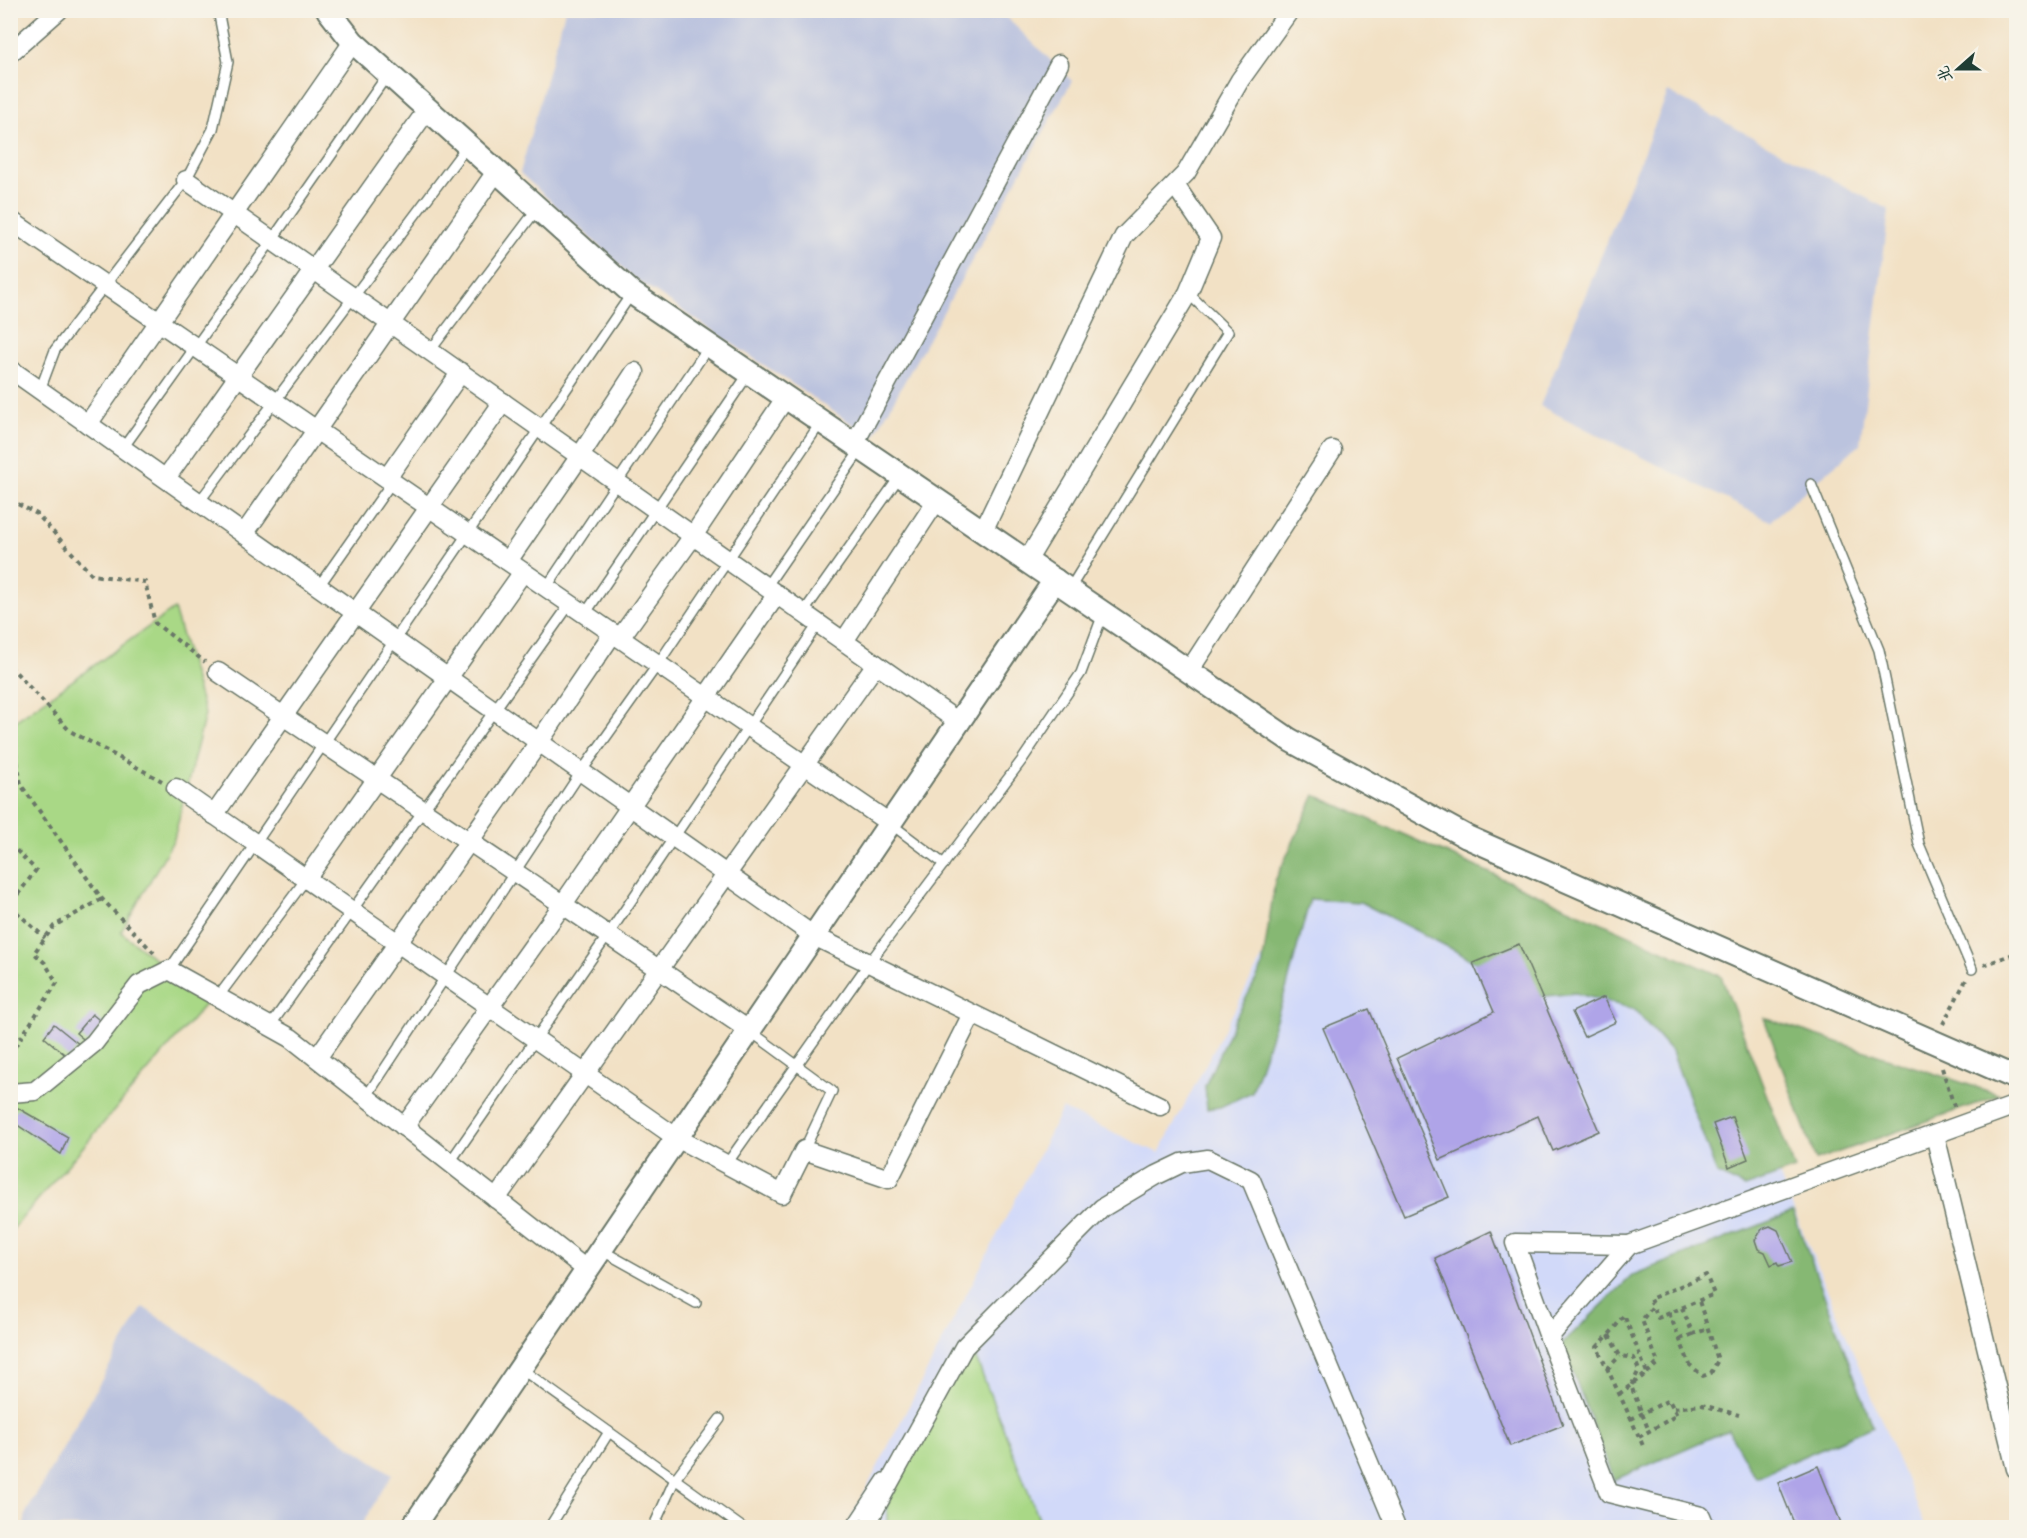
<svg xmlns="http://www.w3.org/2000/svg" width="2027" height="1538" font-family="Mynerve,'LXGW WenKai TC',sans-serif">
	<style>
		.built { fill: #d1d9f9 }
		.industrial { fill: #bbc3de }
		.green { fill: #a9d886; stroke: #648a5d; stroke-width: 1.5 }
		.forest { fill: #86b873; stroke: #527a54; stroke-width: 1.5 }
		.building { fill: #afa4e8 }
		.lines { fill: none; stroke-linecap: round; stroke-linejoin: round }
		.service-casing { stroke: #697667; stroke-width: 12 }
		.minor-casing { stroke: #697667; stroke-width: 21 }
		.tertiary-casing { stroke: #697667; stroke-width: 26 }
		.path { stroke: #697667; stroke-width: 4; stroke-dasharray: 4.5 4.5; stroke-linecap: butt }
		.service { stroke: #fff; stroke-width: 9 }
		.minor { stroke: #fff; stroke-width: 18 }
		.tertiary { stroke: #fff; stroke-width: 22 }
	</style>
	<rect width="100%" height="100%" fill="#f7f3e8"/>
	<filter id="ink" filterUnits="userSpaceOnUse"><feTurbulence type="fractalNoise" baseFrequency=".0167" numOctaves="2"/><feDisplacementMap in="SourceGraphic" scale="12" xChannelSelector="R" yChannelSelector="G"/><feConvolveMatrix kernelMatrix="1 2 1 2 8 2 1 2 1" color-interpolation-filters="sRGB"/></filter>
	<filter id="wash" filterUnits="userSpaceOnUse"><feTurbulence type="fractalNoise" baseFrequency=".008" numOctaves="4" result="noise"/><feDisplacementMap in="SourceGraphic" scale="24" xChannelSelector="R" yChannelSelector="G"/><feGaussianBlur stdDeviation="1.35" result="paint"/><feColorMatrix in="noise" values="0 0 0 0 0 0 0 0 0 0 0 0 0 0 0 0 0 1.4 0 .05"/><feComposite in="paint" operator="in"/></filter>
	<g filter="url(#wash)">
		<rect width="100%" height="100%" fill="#f2e1c5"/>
		<polygon class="built" points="1327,835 1705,997 1926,1527 846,1528 1062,1109 1159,1153"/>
		<g class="industrial">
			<polygon points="565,11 1000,11 1072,81 873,438 634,278 520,173"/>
			<polygon points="1668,92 1889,210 1860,444 1770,521 1540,406"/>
			<polygon points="143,1307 392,1474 360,1527 24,1527 26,1513"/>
		</g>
		<g class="green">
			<polygon points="174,609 205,714 174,839 121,932 208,1001 11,1231 11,724"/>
			<polygon points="975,1356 1042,1527 887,1528 887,1506 900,1470 947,1385"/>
		</g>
		<g class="forest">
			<polygon points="1315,795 1721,976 1795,1169 1745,1187 1717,1174 1672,1052 1634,1009 1575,993 1537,997 1454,950 1360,902 1310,899 1287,986 1252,1092 1220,1107 1207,1109 1205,1086 1236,1017 1262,968 1275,881"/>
			<polygon points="1764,1018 2000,1095 2001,1095 1816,1160"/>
			<polygon points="1793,1212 1873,1426 1755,1477 1728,1430 1614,1480 1562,1344 1633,1275"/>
		</g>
		<g id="blocks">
			<g class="building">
				<polygon points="1519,944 1599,1131 1553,1151 1538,1116 1440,1160 1397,1058 1494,1012 1473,963"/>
				<polygon points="1604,997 1616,1022 1584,1037 1572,1012"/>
				<polygon points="1369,1009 1449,1197 1404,1216 1323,1028"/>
				<polygon points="92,1014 104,1024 88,1043 76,1033"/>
				<polygon points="54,1024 80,1045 69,1058 44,1037"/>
				<polygon points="18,1108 68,1137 61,1154 10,1120 10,1116"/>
				<polygon points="1732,1117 1748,1159 1729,1167 1713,1124"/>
				<polygon points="1770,1226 1778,1230 1792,1262 1779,1266 1777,1262 1771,1265 1765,1252 1758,1249 1755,1240 1762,1229"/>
				<polygon points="1491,1231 1563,1425 1510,1446 1435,1258"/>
				<polygon points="1818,1466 1843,1528 1796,1528 1778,1483"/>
			</g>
		</g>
	</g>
	<g filter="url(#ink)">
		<use href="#blocks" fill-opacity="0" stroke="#697667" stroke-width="1.5"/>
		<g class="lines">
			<defs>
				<g id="service">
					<polyline points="430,351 537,209"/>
					<polyline points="40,390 55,350 186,180 213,129 228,62 218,10"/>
					<polyline points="123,448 272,240 388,74"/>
					<polyline points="1811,484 1879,650 1919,844 1972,969"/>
					<polyline points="199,502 467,146"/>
					<polyline points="319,586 392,482"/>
					<polyline points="766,587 861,449"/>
					<polyline points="546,588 709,346"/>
					<polyline points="1069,590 1228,332 1188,293"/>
					<polyline points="803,613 900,476"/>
					<polyline points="585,614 749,373"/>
					<polyline points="891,824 944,864"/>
					<polyline points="169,970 632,293"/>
					<polyline points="218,997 306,879"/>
					<polyline points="270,1026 570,604"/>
					<polyline points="750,1031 832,1091 804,1150"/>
					<polyline points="366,1097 581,772 658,664 821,422"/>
					<polyline points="450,1162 608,935 818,624"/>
					<polyline points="726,1165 869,963 1022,760 1081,673 1103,614"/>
					<polyline points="601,1250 696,1303"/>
					<polyline points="520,1368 743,1528"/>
					<polyline points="549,1528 609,1432"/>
					<polyline points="653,1528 675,1479 720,1419"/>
					<polyline points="850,1528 883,1478"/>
				</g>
				<g id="minor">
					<polyline points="10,53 59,10"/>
					<polyline points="186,180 960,723"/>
					<polyline points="10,220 891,824"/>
					<polyline points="10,369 814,936 1160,1106"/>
					<polyline points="88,424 353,42"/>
					<polyline points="854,444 1059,64"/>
					<polyline points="166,478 427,110"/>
					<polyline points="387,478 461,372"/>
					<polyline points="983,531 1124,236 1186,173 1240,80 1290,10"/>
					<polyline points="244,534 496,172"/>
					<polyline points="508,561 580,456 635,372"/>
					<polyline points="1027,561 1188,293 1211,238 1175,185"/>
					<polyline points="620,638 693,536 786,397"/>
					<polyline points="844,641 937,500"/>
					<polyline points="1189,671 1332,450"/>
					<polyline points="218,672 750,1031"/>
					<polyline points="176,788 677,1138 782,1194 804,1150 889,1179 972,1014"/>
					<polyline points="214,815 503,402"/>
					<polyline points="306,879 523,572"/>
					<polyline points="317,1058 539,742 613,633"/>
					<polyline points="10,1093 35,1091 94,1043 139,985 169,970 291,1038 587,1270"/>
					<polyline points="404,1127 563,904 777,594"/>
					<polyline points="1935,1135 2016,1469"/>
					<polyline points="496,1199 876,664"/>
					<polyline points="1629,1245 1549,1337 1609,1493 1701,1516 1706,1528"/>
					<polyline points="1549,1337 1515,1243 1629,1245 2016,1105"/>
					<polyline points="872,1528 871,1516 964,1347 1102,1208 1157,1175 1182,1163 1208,1159 1251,1180 1395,1525"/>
				</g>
				<g id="tertiary">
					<polyline points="328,10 353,42 632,293 1290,740 1467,837 2016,1078"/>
					<polyline points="412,1528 1055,580"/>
				</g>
			</defs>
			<use href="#service" class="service-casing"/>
			<use href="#minor" class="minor-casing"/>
			<use href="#tertiary" class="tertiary-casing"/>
			<g class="path">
				<polyline points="10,500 37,514 92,575 145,582 155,623 205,662"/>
				<polyline points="10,666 70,731 162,781"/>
				<polyline points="10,717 21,785 102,899 157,956"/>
				<polyline points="10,844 36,870 10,905"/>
				<polyline points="10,906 45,938"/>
				<polyline points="1984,965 2016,953"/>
				<polyline points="1943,1024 1966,980"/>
				<polyline points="10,1054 57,983 45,963 34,953 54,926 102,899"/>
				<polyline points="1942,1068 1955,1109"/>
				<polyline points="1682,1308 1693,1334 1708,1329"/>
				<polyline points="1669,1313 1690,1365 1703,1376 1711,1373 1718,1360 1699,1301"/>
				<polyline points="1609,1335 1620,1356 1634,1358 1639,1370 1631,1386 1649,1431"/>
				<polyline points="1680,1339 1693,1334"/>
				<polyline points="1607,1369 1620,1356"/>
				<polyline points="1647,1373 1658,1363 1642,1320 1653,1306 1650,1299 1706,1275 1714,1294 1658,1318 1653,1306"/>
				<path d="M 1619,1394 L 1647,1373 L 1624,1315 L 1613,1330 L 1597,1347 C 1613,1381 1629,1414 1644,1448"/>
				<polyline points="1674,1408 1702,1405 1739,1415"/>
				<polyline points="1631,1419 1669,1400 1677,1415 1639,1437"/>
			</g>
			<use href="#service" class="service"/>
			<use href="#minor" class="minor"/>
			<use href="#tertiary" class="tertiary"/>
		</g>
	</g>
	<rect width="2027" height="1538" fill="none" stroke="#f7f3e8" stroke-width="36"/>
	<g transform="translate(1958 69) rotate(249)" stroke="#f7f3e8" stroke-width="4.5" paint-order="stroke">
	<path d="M0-4.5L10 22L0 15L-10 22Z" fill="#1f3d34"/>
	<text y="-9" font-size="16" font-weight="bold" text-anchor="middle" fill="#1f3d34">北</text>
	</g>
</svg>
